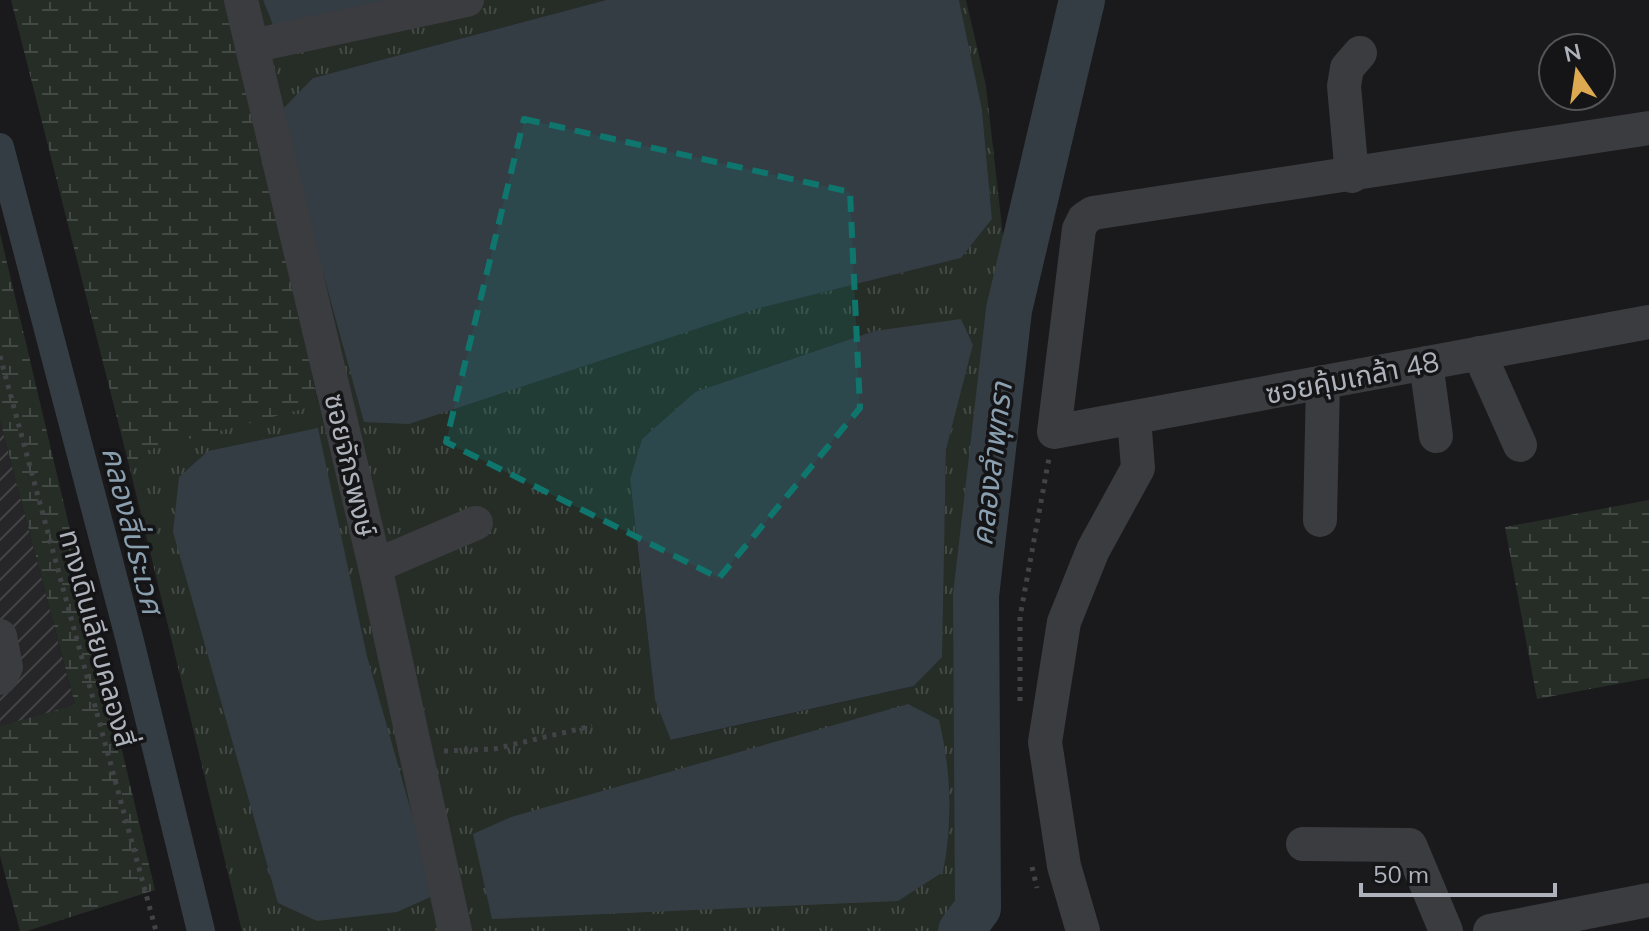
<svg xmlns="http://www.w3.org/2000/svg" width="1649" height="931" font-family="Mulish,'Noto Sans Thai',sans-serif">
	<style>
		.industrial { fill: url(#industrial-furrows) }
		.grass { fill: url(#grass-tufts); fill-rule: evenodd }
		.wetland { fill: url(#wetland-marsh) }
		.water { fill: #353d44 }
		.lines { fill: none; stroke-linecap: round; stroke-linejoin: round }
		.canal { stroke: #353d44; stroke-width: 28 }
		.river { stroke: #353d44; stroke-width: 46 }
		.path { stroke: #424347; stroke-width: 5; stroke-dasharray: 4 6; stroke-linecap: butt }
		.minor { stroke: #3b3c40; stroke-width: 34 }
		.marked { fill: #0f766e; fill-opacity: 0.2; stroke: #0f766e; stroke-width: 6; stroke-dasharray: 16 10; stroke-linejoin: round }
		.labels { text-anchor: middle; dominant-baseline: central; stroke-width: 7; stroke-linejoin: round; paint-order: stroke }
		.street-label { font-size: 28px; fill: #aeb2ba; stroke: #151517 }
		.water-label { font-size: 30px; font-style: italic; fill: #8aa0b0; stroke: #151517 }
	</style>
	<defs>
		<pattern id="industrial-furrows" width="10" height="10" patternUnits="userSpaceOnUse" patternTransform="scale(2)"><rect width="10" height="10" fill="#262629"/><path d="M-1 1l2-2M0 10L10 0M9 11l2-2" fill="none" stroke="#434346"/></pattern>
		<pattern id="grass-tufts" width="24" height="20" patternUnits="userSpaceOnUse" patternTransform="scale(2)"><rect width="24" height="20" fill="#262d27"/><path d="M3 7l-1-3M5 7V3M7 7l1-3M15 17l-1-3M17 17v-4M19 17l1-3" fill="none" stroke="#434944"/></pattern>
		<pattern id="wetland-marsh" width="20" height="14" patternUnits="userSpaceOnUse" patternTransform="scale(2)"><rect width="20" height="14" fill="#262d27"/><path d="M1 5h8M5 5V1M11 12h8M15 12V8" fill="none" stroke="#434944"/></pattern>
	</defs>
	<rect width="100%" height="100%" fill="#1a1a1c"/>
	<polygon class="industrial" points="0,420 75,706 0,726"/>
	<path class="grass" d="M 241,0 L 263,0 L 280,43 L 466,0 L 606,0 L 313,78 L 756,309 L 961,258 L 992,219 L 982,109 L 959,0 L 966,0 L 986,86 L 1004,245 L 969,738 L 965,898 L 956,920 L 940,931 L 242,931 L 130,469 L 147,450 L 318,404 ZM 874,331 L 973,345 L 946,450 L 941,657 L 914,686 L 672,740 L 655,700 L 630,479 L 642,439 L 695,392 ZM 317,428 L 367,656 L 397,912 Z"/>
	<g class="wetland">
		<polygon points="11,0 241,0 318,405 147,450 130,469"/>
		<polygon points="0,233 155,890 27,931 20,931 0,856 0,726 75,705 0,420"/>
		<polygon points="1649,500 1649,678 1537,699 1505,527"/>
	</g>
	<g class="water">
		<polygon points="263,0 466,0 280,43"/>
		<polygon points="606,0 959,0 982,109 992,219 961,258 756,309 409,424 364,422 279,113 313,78"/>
		<polygon points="961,319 973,345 946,450 942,657 914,686 671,740 655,700 630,479 642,439 695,392 874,331"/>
		<polygon points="318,428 367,656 435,895 397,912 317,921 278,903 173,532 179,477 208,451"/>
		<path d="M 908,704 L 939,720 C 951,770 953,821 943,872 L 898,901 L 492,919 L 473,834 L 511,817 Z"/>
	</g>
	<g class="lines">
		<polyline class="canal" points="0,147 130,641 201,931"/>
		<polyline class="river" points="961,931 978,908 976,596 1009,310 1082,0"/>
		<g class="path">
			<polyline points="0,356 156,931"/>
			<polyline points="1020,701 1020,617 1049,458"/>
			<polyline points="444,751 494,749 592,726"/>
			<polyline points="1032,867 1037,888"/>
		</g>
		<g class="minor">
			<polyline points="241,0 375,566 455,931"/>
			<polyline points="252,46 467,0"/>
			<polyline points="1649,128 1093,213 1084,219 1079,229 1054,432 1649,322"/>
			<polyline points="1352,176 1344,86 1347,68 1360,53"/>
			<polyline points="1479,353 1520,445"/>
			<polyline points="1426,363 1436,436"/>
			<polyline points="1320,520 1323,382"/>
			<polyline points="375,566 476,523"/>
			<polyline points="0,636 6,667 0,678"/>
			<polyline points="1303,844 1410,845 1446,931"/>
			<polyline points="1083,931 1064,866 1045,742 1064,622 1093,550 1138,468 1134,418"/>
			<polyline points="1490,931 1649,900"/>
		</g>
	</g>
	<path class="marked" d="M 524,119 L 850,192 L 860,408 L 719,578 L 446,442 Z"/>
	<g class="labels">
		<g class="street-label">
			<text transform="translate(1352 377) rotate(-11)">ซอยคุ้มเกล้า 48</text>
			<text transform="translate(351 465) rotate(77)">ซอยจักรพงษ์</text>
			<text transform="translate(98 638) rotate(75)">ทางเดินเลียบคลองสี่</text>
		</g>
		<g class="water-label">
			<text transform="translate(991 464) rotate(-83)">คลองลำพุทรา</text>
			<text transform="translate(133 530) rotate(76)">คลองสี่ประเวศ</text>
		</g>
	</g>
	<g transform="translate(1577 72) rotate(347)"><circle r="38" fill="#151517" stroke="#525458" stroke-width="2"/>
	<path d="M0-6L14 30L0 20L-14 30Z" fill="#dda951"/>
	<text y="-12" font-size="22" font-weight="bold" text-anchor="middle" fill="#aeb2ba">N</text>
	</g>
	<path d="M1361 883v12h194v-12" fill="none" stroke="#aeb2ba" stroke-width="4"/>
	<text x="1373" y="883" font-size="24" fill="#aeb2ba" stroke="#151517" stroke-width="6" paint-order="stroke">50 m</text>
</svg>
